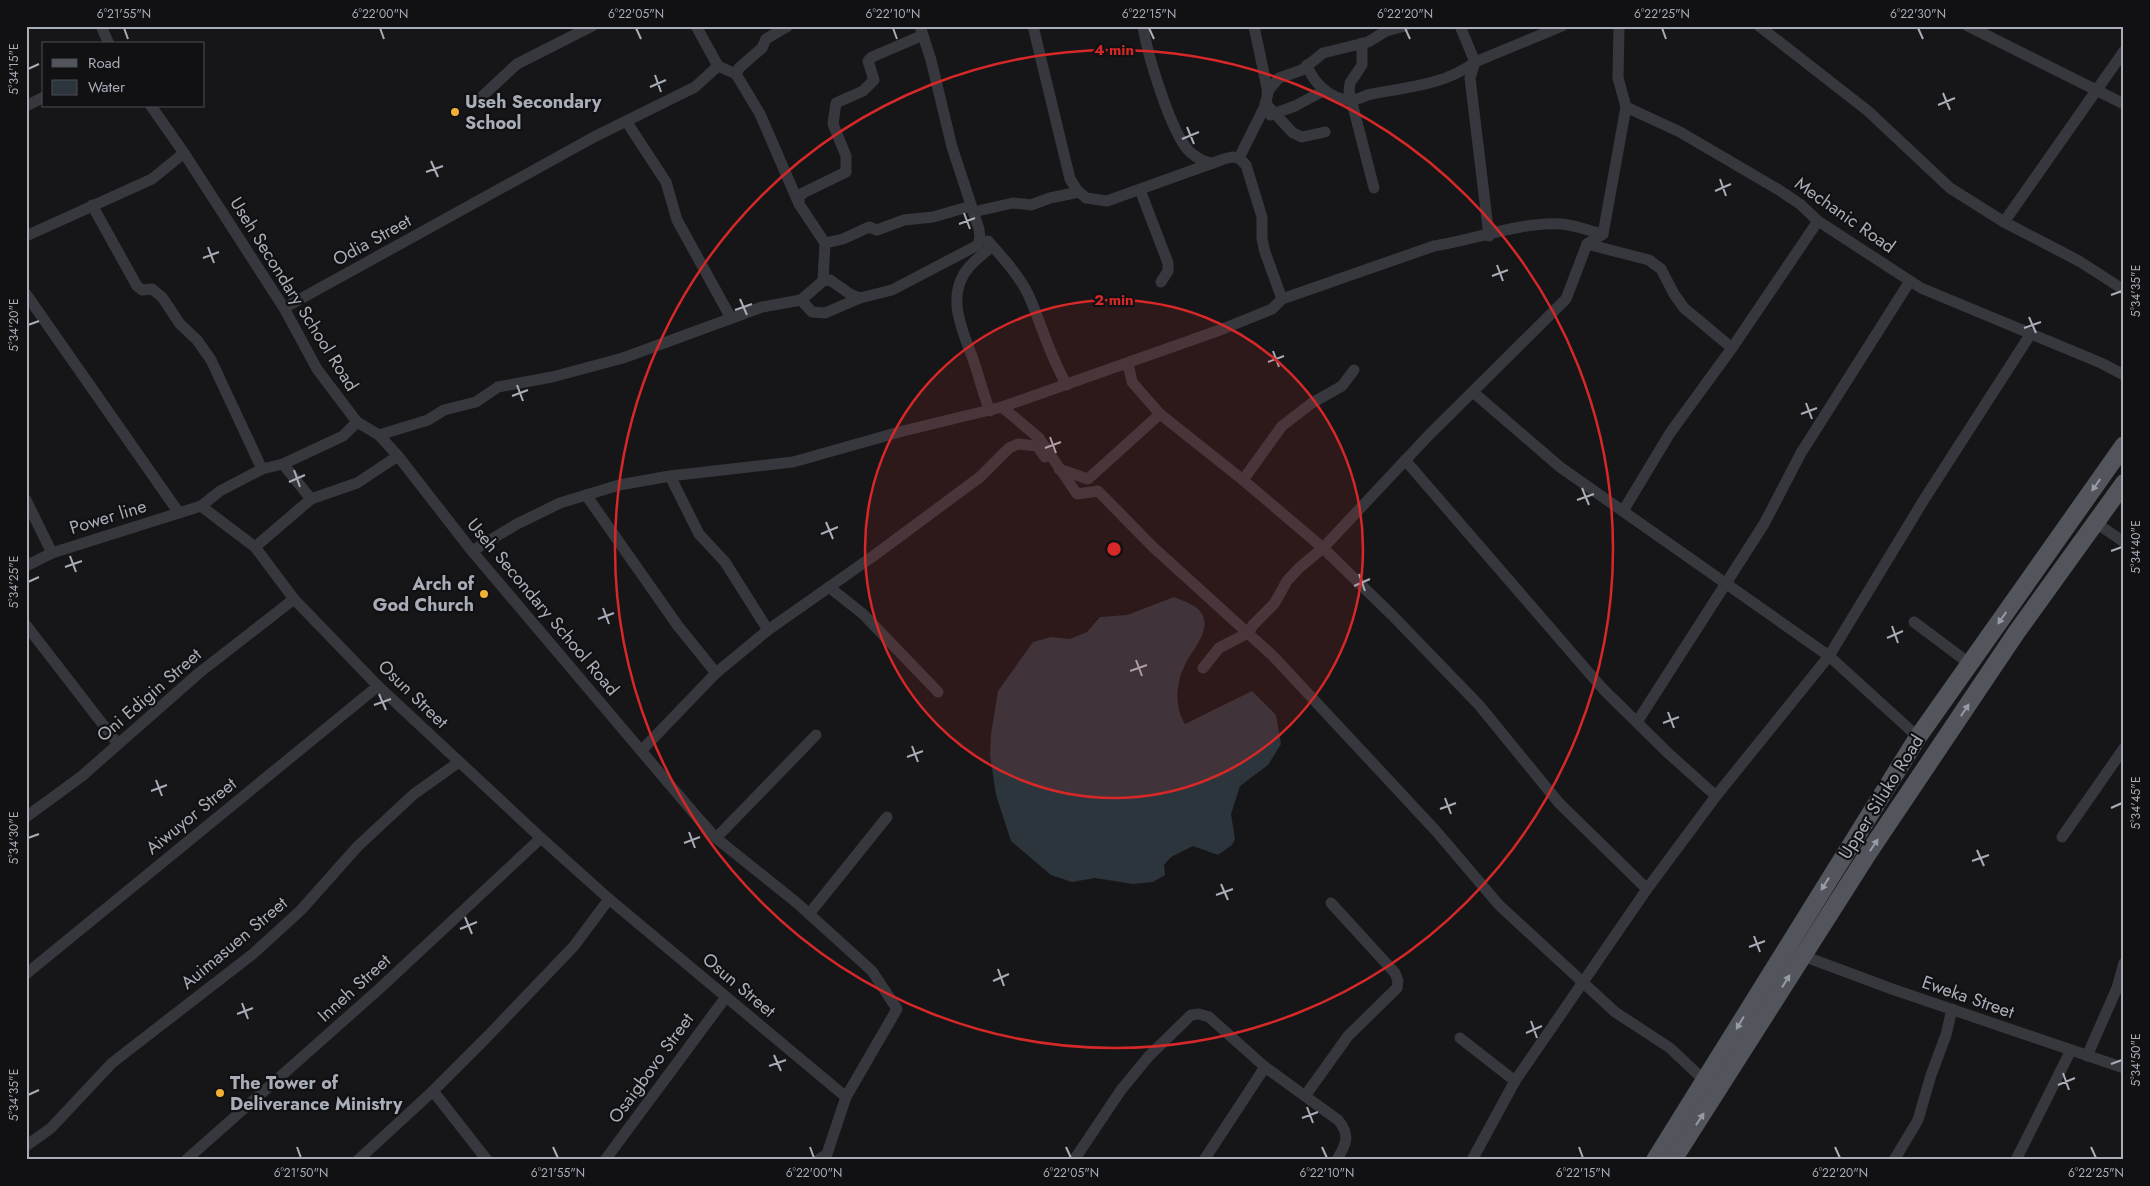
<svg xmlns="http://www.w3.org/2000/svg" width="2150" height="1186" font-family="Jost,sans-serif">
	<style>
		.water { fill: #2c353c }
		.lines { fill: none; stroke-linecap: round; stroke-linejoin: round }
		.minor { stroke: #37383d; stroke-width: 11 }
		.primary { stroke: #53555c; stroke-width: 18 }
		.oneway { fill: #979ba6 }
		.ticks { fill: none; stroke: #a8adb8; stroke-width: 2 }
		.ring { fill: none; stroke: #d62828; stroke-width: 2.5 }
		.poi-dot { fill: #f2b134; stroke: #111113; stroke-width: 2 }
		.labels { text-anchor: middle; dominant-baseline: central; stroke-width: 4.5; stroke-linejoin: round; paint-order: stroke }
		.poi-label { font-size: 18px; font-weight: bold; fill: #a8adb8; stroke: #111113; text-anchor: start }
		.street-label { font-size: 18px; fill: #a8adb8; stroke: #111113 }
		.centre { fill: #d62828; stroke: #111113; stroke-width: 2.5 }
		.ring-label { font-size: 15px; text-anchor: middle; font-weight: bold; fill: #d62828; stroke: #111113; stroke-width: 4.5; stroke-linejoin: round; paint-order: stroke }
		.neatline { fill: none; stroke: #a8adb8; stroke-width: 2 }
		.ticks-label { font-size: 12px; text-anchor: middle; fill: #a8adb8 }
	</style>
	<rect width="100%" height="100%" fill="#161618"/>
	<path class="water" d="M 1174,597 C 1181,600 1193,604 1198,609 C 1216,626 1192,650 1185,665 C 1176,682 1174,707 1185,724 L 1252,691 L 1276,715 L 1281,744 L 1268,765 L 1240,786 L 1231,814 L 1235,839 L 1232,845 L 1218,855 L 1193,846 L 1171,857 L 1164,865 L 1165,875 L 1153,882 L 1133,884 L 1095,878 L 1072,882 L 1051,875 L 1011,841 L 996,795 L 990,755 L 991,734 L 998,691 L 1033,642 L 1051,637 L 1070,639 L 1087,632 L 1100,617 L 1127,615 Z"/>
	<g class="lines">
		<g class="minor">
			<polyline points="101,26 109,44"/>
			<polyline points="1033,26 1070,179 1077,190 1086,198 1107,201 1224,159 1232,157 1239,158 1246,165 1262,217 1262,239 1265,252 1282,299"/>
			<path d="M 1143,26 C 1147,53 1171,134 1190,152 C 1197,158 1204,163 1213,163"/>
			<polyline points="1460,26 1475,62 1470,78 1489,236"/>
			<polyline points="1619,26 1618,78 1626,107 1680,132 1779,190 1800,204 1818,221 1921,288 2101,363 2124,375"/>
			<polyline points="1759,26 1868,111 1950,188 2004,222 2079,261 2124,290"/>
			<polyline points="1968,26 2124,104"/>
			<polyline points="1362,43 1362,65 1350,83 1349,91 1374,188"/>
			<path d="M 1307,65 C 1313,83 1330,99 1350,100 C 1356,101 1365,95 1372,94 C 1408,87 1445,85 1475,62 L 1562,26"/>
			<polyline points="718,66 736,74 760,114 799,204 825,243 823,281"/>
			<polyline points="736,74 739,68 762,48 766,39 788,26"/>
			<polyline points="1267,92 1279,78 1302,70 1323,53 1368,42 1386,31 1405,26"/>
			<polyline points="475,103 517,64 592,26"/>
			<polyline points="1265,103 1293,133 1302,137 1325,132"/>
			<polyline points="26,106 44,97"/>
			<polyline points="151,106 184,153 284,308 317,369 357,422 379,435 398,456 472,551 698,818 716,838 797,903 872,971 897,1009 846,1097 827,1154 818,1160"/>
			<polyline points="1270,115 1295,106 1325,90"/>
			<polyline points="626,121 666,182 677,220 731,318"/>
			<polyline points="1239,158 1265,106 1268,93 1254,26"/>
			<polyline points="1140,190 1168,263 1168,271 1161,282"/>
			<polyline points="799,204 799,197 803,193 846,172 846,156 833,124 836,103 863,91 874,80 868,61 872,57 923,35"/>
			<polyline points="92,205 137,286 142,290 152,289 162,297 180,324 197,340 211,360 262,469"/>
			<polyline points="973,212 1013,203 1031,205 1050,198 1079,192"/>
			<polyline points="2004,222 2124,51"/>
			<polyline points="26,236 152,179 184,153"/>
			<path d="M 988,241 C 1003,258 1019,275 1029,296 C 1042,326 1050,357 1067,385"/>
			<polyline points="825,243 843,239 869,227 877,230 904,220 933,217 971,206"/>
			<polyline points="1587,244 1649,260 1661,269 1674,294 1684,308 1732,348"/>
			<polyline points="26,294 179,513"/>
			<polyline points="801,300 812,312 825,313 860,298"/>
			<polyline points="284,308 594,137 695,87 718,66 696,26"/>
			<polyline points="1124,365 1129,368 1132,382 1160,414 1243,480 1323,548 1392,615 1479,705 1559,803 1647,889"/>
			<polyline points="1473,392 1560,467 1829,656 1918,737"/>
			<polyline points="1002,407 1039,438 1077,494 1098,491 1153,547 1273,656 1436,831 1499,905 1615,1012 1670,1048 1705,1081"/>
			<path d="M 990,411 C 983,394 979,376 973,359 C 962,330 945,295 969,267 C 976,259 985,253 992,246"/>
			<polyline points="379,435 428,420 444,410 476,402 498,387 552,377 623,358 762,307 801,300 823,281 830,280 850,294 860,298 892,290 978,245 980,238 979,229 952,147 931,60 920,26"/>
			<polyline points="1405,460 1603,689 1668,753 1716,796"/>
			<polyline points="283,464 311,499"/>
			<polyline points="1059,469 1088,479 1160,414"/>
			<polyline points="670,476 699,534 725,562 768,630"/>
			<polyline points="1243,480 1282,426 1312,403 1342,386 1354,370"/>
			<polyline points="586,495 678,626 716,673"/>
			<polyline points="26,500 52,553"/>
			<polyline points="201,506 255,547 294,599 378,686 541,838 609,899 846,1097"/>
			<polyline points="1623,511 1670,433 1732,348 1818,221"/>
			<polyline points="2096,523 2124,542"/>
			<polyline points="255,547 311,499 357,483 398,456"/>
			<path d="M 472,551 L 517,524 L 560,503 L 619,485 L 670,476 L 793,462 L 903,431 L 1002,407 L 1220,330 L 1272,309 L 1282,299 L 1434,246 C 1474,240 1523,221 1561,224 C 1575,225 1589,231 1603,234"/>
			<polyline points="26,566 52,553 201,506 220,491 262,469 283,464 343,436 357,422"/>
			<polyline points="829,587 863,614 938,692"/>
			<polyline points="1914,622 1970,664"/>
			<polyline points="26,625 118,744"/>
			<polyline points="1203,668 1219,648 1248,633 1253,625 1274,604 1287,581 1299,568 1323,548 1428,436 1566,299 1587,244 1603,234 1626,107"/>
			<polyline points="1637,722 1764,524 1801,453 1910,281"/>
			<polyline points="641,751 716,673 768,630 872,557 980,477 1009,448 1018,444 1037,446 1045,457"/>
			<polyline points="26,817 82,776 199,673 294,599"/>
			<polyline points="2062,837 2124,748"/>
			<polyline points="716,838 816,735"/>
			<polyline points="809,914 887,817"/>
			<polyline points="1798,954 1892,989 2124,1068"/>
			<polyline points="26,974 378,686"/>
			<polyline points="1460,1038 1515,1081"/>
			<polyline points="2087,1056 2117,988 2124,963"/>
			<polyline points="433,1091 487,1160"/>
			<polyline points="1305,1096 1348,1036 1397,988 1398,981 1395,973 1331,903"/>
			<polyline points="26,1146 51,1128 112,1063 254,953 301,910 358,846 414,794 459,762"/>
			<polyline points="186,1160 378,990 541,838"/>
			<polyline points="358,1160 433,1091 487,1037 574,946 609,899"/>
			<polyline points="605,1160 726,997"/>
			<path d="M 1074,1160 L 1121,1090 L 1149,1056 L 1191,1015 L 1199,1014 L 1209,1017 L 1265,1067 L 1338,1120 C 1351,1135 1346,1144 1337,1160"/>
			<polyline points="1204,1160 1265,1067"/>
			<polyline points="1472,1160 1515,1081 1647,889 1716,796 1829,656 1925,498 2030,335"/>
			<polyline points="1894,1160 1918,1120 1931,1075 1946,1035 1952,1009"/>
			<polyline points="2016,1160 2071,1050"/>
		</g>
		<g class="primary">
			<polyline points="1655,1160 1918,737 2124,445"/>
			<polyline points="1673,1160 1869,852 2016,633 2124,483"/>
		</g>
	</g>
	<defs><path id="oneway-solid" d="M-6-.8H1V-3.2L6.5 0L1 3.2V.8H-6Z" transform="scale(1.25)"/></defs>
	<g class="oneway">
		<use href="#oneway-solid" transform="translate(2096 485) rotate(125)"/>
		<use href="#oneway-solid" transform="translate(2002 618) rotate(125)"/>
		<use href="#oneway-solid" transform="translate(1965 710) rotate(-56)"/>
		<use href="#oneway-solid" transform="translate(1874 845) rotate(-56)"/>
		<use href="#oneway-solid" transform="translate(1825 884) rotate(122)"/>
		<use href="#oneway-solid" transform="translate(1786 981) rotate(-58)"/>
		<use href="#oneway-solid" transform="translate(1740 1023) rotate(121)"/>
		<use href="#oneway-solid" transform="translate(1700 1119) rotate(-57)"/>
	</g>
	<path class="ticks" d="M 124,28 L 128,39M 380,28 L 384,39M 636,28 L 641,39M 893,28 L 897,39M 1149,28 L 1154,39M 1405,28 L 1410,39M 1662,28 L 1666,39M 1918,28 L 1923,39M 28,69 L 39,64M 655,75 L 661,92M 650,87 L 666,80M 1943,93 L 1950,110M 1938,105 L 1955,98M 1187,127 L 1194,144M 1182,139 L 1199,132M 431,161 L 438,177M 426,172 L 443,166M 1720,179 L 1726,196M 1715,191 L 1731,184M 964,213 L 970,229M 959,224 L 975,218M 208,247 L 214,263M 203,258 L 219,252M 1497,265 L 1503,281M 1492,276 L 1508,270M 2111,295 L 2122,291M 740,299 L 747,315M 735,310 L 752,304M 2029,317 L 2036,333M 28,325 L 39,321M 2024,328 L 2041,322M 1273,351 L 1279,367M 1268,362 L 1284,356M 517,385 L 523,401M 512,396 L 528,390M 1806,403 L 1812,419M 1801,414 L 1817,408M 1050,437 L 1056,453M 1045,448 L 1061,442M 294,470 L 300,487M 289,482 L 305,475M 1582,488 L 1589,505M 1577,500 L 1594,494M 826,522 L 833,539M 821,534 L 838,527M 2111,551 L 2122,547M 70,556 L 76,572M 65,567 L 82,561M 1359,574 L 1365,591M 28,582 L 39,577M 1354,586 L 1370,579M 603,608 L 609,624M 598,619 L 614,613M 1892,626 L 1898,643M 1887,638 L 1903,631M 1136,660 L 1142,676M 1130,671 L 1147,665M 379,694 L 386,710M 374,705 L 391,699M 1668,712 L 1674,728M 1663,723 L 1679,717M 912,746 L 918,762M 907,757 L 923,751M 156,780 L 162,796M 151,791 L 167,785M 1445,798 L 1451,814M 2111,808 L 2122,803M 1440,809 L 1456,803M 689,832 L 695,848M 28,838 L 39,834M 684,843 L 700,837M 1977,850 L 1984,866M 1972,861 L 1989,855M 1221,884 L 1228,900M 1216,895 L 1233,889M 465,917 L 472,934M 460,929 L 477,922M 1754,936 L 1760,952M 1749,947 L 1765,941M 998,969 L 1004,986M 993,981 L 1009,974M 242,1003 L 248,1019M 237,1014 L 253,1008M 1531,1021 L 1537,1038M 1526,1033 L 1542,1026M 774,1055 L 781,1071M 2111,1064 L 2122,1060M 769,1066 L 786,1060M 2063,1073 L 2069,1090M 2058,1085 L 2075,1078M 28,1095 L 39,1090M 1307,1107 L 1313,1123M 1302,1118 L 1318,1112M 297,1147 L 301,1158M 553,1147 L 558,1158M 810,1147 L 814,1158M 1066,1147 L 1071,1158M 1322,1147 L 1327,1158M 1579,1147 L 1583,1158M 1835,1147 L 1840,1158M 2091,1147 L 2096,1158"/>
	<circle cx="1114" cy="549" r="249" fill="#d62828" fill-opacity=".12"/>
	<g class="ring">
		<circle cx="1114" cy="549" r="249"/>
		<circle cx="1114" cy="549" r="499"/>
	</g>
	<g class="poi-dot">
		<circle cx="455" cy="112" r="5"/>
		<circle cx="484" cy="594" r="5"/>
		<circle cx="220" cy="1093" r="5"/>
	</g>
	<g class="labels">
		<g class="poi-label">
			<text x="465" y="102">Useh Secondary<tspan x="465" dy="21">School</tspan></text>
			<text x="474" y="584" text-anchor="end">Arch of<tspan x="474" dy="21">God Church</tspan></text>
			<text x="230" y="1083">The Tower of<tspan x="230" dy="21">Deliverance Ministry</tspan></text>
		</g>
		<g class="street-label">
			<text transform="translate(1845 215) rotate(35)">Mechanic Road</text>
			<text transform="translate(372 240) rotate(-29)">Odia Street</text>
			<text transform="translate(294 294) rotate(58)">Useh Secondary School Road</text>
			<text transform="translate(108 517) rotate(-17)">Power line</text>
			<text transform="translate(543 607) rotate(50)">Useh Secondary School Road</text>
			<text transform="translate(413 694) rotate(44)">Osun Street</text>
			<text transform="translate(149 695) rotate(-41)">Oni Edigin Street</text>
			<text transform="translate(1881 797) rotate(-58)">Upper Siluko Road</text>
			<text transform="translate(191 816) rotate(-39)">Aiwuyor Street</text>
			<text transform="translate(234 943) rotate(-40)">Auimasuen Street</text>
			<text transform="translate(739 985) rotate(40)">Osun Street</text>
			<text transform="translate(354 988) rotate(-42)">Inneh Street</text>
			<text transform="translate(1968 997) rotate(19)">Eweka Street</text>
			<text transform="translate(651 1068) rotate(-54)">Osaigbovo Street</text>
		</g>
	</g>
	<circle cx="1114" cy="549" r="8" class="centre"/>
	<g class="ring-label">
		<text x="1114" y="55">4 min</text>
		<text x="1114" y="305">2 min</text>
	</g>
	<rect width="2150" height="1186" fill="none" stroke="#111113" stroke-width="55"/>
	<rect x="42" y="42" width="162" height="65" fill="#111113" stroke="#4d4f55"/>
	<rect x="52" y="59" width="25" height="8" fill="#53555c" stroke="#4d4f55"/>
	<text x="88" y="68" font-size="15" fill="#a8adb8">Road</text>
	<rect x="52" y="80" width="25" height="15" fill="#2c353c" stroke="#4d4f55"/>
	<text x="88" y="92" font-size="15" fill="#a8adb8">Water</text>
	<rect x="28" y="28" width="2094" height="1130" class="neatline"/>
	<g class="ticks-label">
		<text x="124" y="18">6°21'55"N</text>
		<text x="380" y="18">6°22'00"N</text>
		<text x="636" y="18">6°22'05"N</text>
		<text x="893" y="18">6°22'10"N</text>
		<text x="1149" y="18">6°22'15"N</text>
		<text x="1405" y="18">6°22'20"N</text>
		<text x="1662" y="18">6°22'25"N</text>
		<text x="1918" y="18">6°22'30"N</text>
		<text transform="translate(14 69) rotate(-90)" y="4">5°34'15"E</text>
		<text transform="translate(2136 291) rotate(-90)" y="4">5°34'35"E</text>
		<text transform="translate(14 325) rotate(-90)" y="4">5°34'20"E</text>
		<text transform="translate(2136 547) rotate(-90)" y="4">5°34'40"E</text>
		<text transform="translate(14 582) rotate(-90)" y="4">5°34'25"E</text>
		<text transform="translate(2136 803) rotate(-90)" y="4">5°34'45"E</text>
		<text transform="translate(14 838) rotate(-90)" y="4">5°34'30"E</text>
		<text transform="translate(2136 1060) rotate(-90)" y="4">5°34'50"E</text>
		<text transform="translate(14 1095) rotate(-90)" y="4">5°34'35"E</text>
		<text x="301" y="1177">6°21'50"N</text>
		<text x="558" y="1177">6°21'55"N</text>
		<text x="814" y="1177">6°22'00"N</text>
		<text x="1071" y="1177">6°22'05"N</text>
		<text x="1327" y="1177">6°22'10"N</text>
		<text x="1583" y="1177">6°22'15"N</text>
		<text x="1840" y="1177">6°22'20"N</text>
		<text x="2096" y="1177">6°22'25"N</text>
	</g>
</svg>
